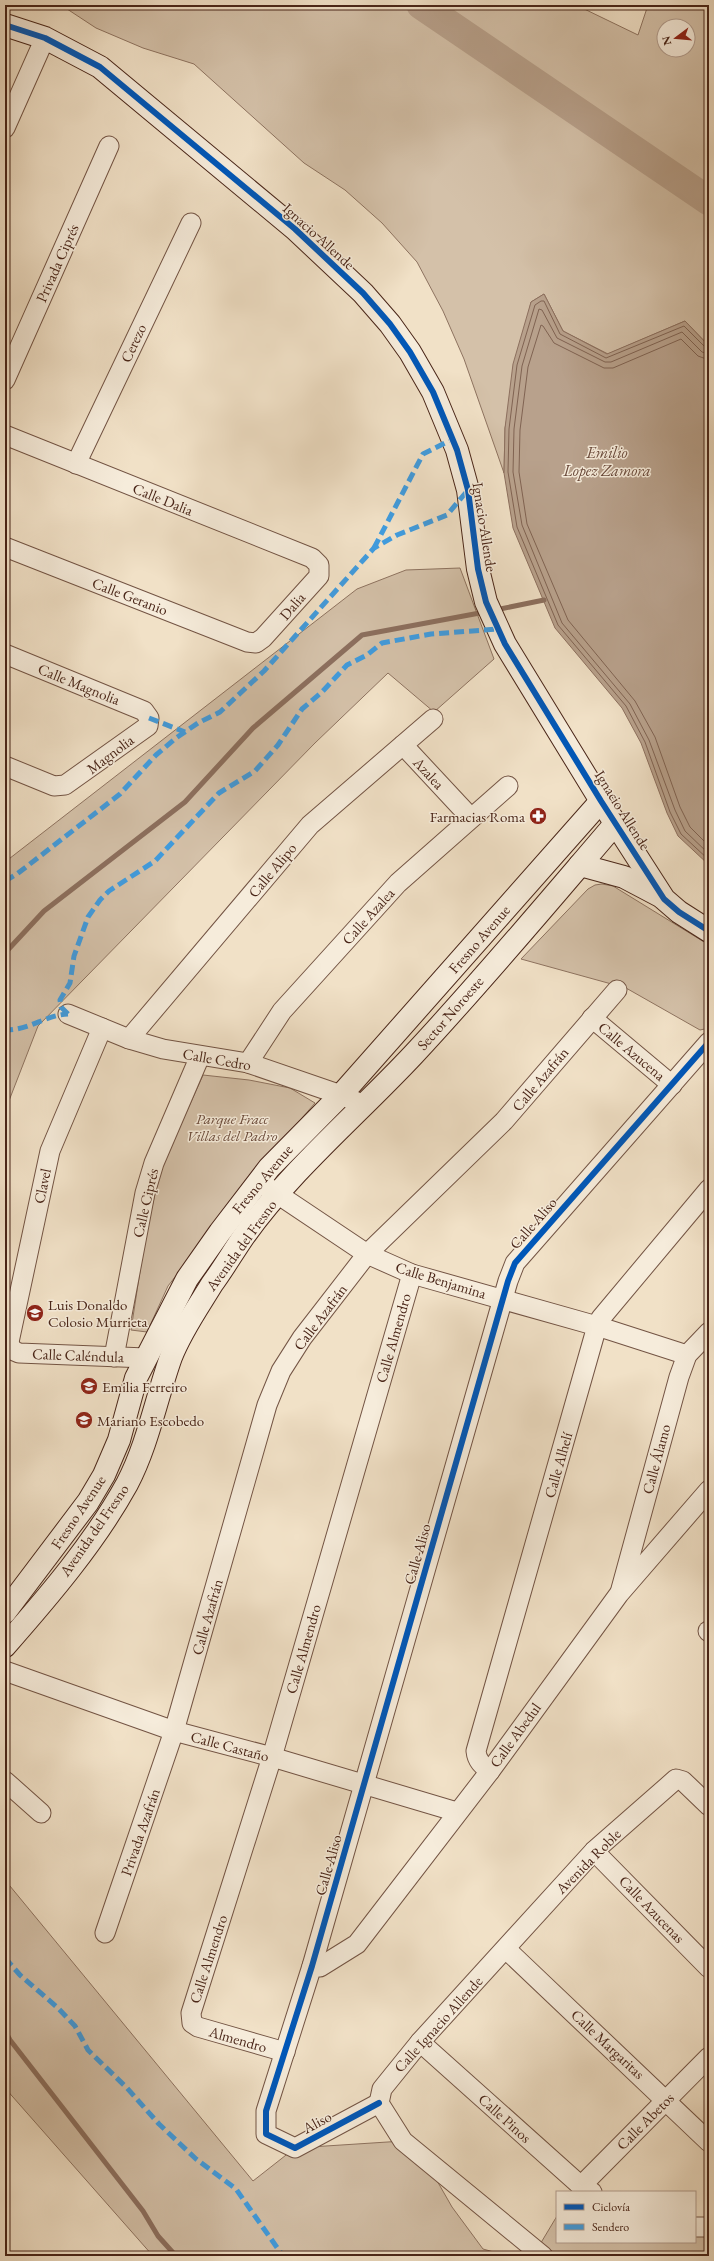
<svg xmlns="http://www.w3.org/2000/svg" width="714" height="2261" font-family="'EB Garamond',serif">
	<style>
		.green { fill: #d4c1a9; stroke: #8e7360; fill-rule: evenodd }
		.water { fill: #b8a18c; stroke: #8c6f5e }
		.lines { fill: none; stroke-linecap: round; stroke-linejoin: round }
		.shore { stroke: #806352; stroke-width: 1 }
		.stream { stroke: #8c6f5e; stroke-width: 5 }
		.river { stroke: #b8a18c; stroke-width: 29 }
		.street-casing { stroke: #735444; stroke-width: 21 }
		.secondary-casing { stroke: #492518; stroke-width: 24 }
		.street { stroke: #f6ecdb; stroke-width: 19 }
		.secondary { stroke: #f6ecdb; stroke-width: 22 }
		.quiet { stroke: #409cdf; stroke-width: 5; stroke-dasharray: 10 5; stroke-linecap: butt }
		.cycleway-casing { stroke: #f6ecdb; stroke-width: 8 }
		.cycleway { stroke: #0057b8; stroke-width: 6 }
		.labels { text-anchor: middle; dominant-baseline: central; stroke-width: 3; stroke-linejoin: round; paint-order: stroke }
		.street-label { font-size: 15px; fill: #492518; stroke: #f6ecdb }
		.poi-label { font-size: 15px; fill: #492518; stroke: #f6ecdb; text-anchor: start }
		.park-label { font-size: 15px; font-style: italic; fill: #6c4c3c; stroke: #f6ecdb }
		.water-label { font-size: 16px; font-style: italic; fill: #6a4a3b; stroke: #f6ecdb }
	</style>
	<rect width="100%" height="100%" fill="#f1e1c7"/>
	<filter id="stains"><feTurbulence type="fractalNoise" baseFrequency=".005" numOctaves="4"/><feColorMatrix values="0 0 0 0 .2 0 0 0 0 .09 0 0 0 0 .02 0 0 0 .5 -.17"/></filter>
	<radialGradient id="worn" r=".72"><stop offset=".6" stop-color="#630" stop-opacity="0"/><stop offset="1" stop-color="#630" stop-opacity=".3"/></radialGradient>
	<g class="green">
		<path d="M 61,5 L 576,5 L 638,35 L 648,5 L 709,5 L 709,346 L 685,321 L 608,354 L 563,331 L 544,294 L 531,302 L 505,428 L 504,473 L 464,359 L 443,311 L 417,262 L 382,223 L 345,190 L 304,163 L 194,64 L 143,48 L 96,28 ZM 664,26 L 688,26 L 688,50 L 664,50 Z"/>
		<polygon points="460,568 494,659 434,712 388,673 315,743 38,1026 5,1111 5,862 357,589 406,570"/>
		<polygon points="602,884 613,886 709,945 709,1028 700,1030 626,988 521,959 588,889 595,885"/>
		<polygon points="203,1075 249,1080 290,1088 315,1103 263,1163 168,1286 147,1332 131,1330 146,1232 161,1169"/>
		<polygon points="5,1880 253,2181 295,2148 403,2141 428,2165 452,2207 483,2249 508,2256 153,2256 5,2088"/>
		<polygon points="557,2216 557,2242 695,2242 695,2227 709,2227 709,2256 533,2256"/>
	</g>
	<polygon class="water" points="544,294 563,331 607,354 685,321 709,346 709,865 678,836 667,813 641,743 622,708 555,628 513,528 504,473 505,428 513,364 531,302"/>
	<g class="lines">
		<g class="shore">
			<polyline points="709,349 705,347 684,326 606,358 560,334 544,301 541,301 535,305 517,365 509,429 508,472 517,527 558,625 626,706 645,742 670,812 681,834 709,860"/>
			<polyline points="709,354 702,352 682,332 611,362 605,362 557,338 542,310 539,309 522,366 514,429 513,472 522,525 562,623 630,704 649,740 675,810 685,831 709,854"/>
			<polyline points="709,360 698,356 681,339 613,368 604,368 554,343 543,326 541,325 528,367 520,430 519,472 527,524 568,620 635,701 655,737 680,807 690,827 709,846"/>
		</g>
		<g class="stream">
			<polyline points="495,610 544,600"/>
			<polyline points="5,953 44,911 185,802 253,728 362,635 485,612"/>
			<polyline points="5,2031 10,2040 143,2211 158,2236 176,2256"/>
		</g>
		<polyline class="river" points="421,5 709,201"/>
		<defs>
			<g id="street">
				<polyline points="5,128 45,38"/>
				<polyline points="5,380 109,146"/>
				<polyline points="5,435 312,558 319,565 319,576 263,638 256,643 247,642 5,547"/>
				<polyline points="76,464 191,223"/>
				<polyline points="5,654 144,711 149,718 148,726 65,785 54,786 5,766"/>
				<polyline points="403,745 471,818"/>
				<polyline points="68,1014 129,1039 163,1049 248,1063 341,1095 364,1105"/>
				<polyline points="592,1018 672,1085"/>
				<polyline points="102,1028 50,1151 9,1342 12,1350 19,1353 146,1358"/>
				<polyline points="129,1039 310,825 433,719"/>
				<polyline points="248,1063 282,1011 398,883 508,786"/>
				<polyline points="258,1181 367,1254 412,1274 597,1326 687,1355"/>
				<polyline points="114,1357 145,1193 154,1163 200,1056"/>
				<polyline points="621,1589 679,1377 687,1355 709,1332"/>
				<polyline points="708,1631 709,1632"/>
				<polyline points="5,1671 174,1731 272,1757 457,1812"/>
				<path d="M 490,1771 C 482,1765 477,1761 476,1751 L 597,1326 L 601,1318 L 709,1189"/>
				<polyline points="5,1781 41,1813"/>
				<polyline points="594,1851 709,1968"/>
				<polyline points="105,1933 174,1731 267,1405 281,1371 302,1338 367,1254 504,1121 617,990"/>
				<polyline points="506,1949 709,2142"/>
				<polyline points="312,1966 320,1967 357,1944 490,1771 619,1594 709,1490"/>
				<polyline points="420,2042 581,2186 592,2192"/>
				<polyline points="285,2052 198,2027 192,2023 191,2013 272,1757 412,1274"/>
				<polyline points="379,2103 295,2148 266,2134 266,2111 312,1966 508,1281 515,1263 709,1042"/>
				<polyline points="379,2103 382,2089 420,2042 594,1851 676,1779 683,1781 709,1806"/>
				<polyline points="379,2103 403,2141 543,2256"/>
				<polyline points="581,2186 709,2057"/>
				<polyline points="695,2227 709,2227"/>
			</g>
			<g id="secondary">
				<polyline points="5,25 45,38 100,67 295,229 363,293 390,324 410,352 433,392 457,450 468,490 478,569 486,602 505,644 601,801 664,899 679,912 709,931"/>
				<polyline points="580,865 624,877 662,897"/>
				<polyline points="5,1612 88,1502 104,1475 119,1440 136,1378 187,1279 220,1232 269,1168 341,1095 601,801"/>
				<path d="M 5,1646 C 49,1596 95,1542 127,1484 C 148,1444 156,1399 171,1357 C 181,1331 198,1307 212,1284 C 223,1269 233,1252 244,1236 C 292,1169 357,1115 414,1054 C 483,980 549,901 615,824"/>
			</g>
		</defs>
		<use href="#street" class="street-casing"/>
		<use href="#secondary" class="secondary-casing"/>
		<use href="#street" class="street"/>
		<use href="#secondary" class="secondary"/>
		<g class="quiet">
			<polyline points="374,548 423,454 453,439"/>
			<polyline points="149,718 185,732"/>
			<polyline points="5,881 17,874 120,794 156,755 176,738 198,723 220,712 264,671 374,548 397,535 447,515 468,490"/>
			<polyline points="68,1014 61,1007 60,1000 70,983 74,956 88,917 100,900 109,891 155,861 219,793 255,771 278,745 302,709 322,692 347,665 367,655 382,643 431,634 498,629"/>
			<path d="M 5,1026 L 8,1030 C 30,1029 47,1015 68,1014"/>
			<polyline points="5,1958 20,1975 58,2008 75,2026 88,2050 127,2088 159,2124 196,2159 236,2189 283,2256"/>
		</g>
		<defs>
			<g id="cycleway">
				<polyline points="5,25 45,38 100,67 295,229 363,293 390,324 410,352 433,392 457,450 468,490 478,569 486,602 505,644 601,801 664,899 679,912 709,931"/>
				<polyline points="379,2103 295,2148 266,2134 266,2111 312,1966 508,1281 515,1263 709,1042"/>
			</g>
		</defs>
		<use href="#cycleway" class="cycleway-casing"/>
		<use href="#cycleway" class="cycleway"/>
	</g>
	<defs>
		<symbol id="pharmacy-disc" viewBox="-11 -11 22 22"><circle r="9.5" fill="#8f2418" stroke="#f6ecdb"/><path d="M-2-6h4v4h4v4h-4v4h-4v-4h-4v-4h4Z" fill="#fff"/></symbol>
		<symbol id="school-disc" viewBox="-11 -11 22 22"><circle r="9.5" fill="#8f2418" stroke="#f6ecdb"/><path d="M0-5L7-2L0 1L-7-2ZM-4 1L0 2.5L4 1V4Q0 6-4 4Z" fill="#fff"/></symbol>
	</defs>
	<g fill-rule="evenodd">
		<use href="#pharmacy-disc" x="528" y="806" width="20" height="20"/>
		<use href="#school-disc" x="25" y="1303" width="20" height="20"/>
		<use href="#school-disc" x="79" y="1376" width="20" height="20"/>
		<use href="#school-disc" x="74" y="1410" width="20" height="20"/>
	</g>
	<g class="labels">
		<g class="street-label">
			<text transform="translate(319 236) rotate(42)">Ignacio Allende</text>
			<text transform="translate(57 263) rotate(-66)">Privada Ciprés</text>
			<text transform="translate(133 343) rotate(-65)">Cerezo</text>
			<text transform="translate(163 499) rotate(22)">Calle Dalia</text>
			<text transform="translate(485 527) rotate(81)">Ignacio Allende</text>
			<text transform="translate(130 596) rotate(21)">Calle Geranio</text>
			<text transform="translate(292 606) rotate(-49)">Dalia</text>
			<text transform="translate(79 684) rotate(22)">Calle Magnolia</text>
			<text transform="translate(110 754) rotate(-37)">Magnolia</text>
			<text transform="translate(429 773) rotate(47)">Azalea</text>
			<text transform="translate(623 810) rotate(58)">Ignacio Allende</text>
			<text transform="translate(272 870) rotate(-50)">Calle Alipo</text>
			<text transform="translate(368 916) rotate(-48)">Calle Azalea</text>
			<text transform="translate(479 939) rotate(-49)">Fresno Avenue</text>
			<text transform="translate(450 1013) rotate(-49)">Sector Noroeste</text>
			<text transform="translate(632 1051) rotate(40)">Calle Azucena</text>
			<text transform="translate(217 1059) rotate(10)">Calle Cedro</text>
			<text transform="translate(540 1079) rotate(-50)">Calle Azafrán</text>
			<text transform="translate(262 1179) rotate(-50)">Fresno Avenue</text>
			<text transform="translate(42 1186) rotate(-78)">Clavel</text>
			<text transform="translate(145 1203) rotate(-77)">Calle Ciprés</text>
			<text transform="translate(533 1223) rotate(-49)">Calle Aliso</text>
			<text transform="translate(241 1245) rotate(-54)">Avenida del Fresno</text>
			<text transform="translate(441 1280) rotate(17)">Calle Benjamina</text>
			<text transform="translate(320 1317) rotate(-53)">Calle Azafrán</text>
			<text transform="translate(393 1338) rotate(-74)">Calle Almendro</text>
			<text transform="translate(78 1355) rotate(2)">Calle Caléndula</text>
			<text transform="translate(656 1459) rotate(-75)">Calle Álamo</text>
			<text transform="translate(558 1465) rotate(-74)">Calle Alhelí</text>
			<text transform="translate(78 1512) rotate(-56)">Fresno Avenue</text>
			<text transform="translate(94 1530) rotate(-55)">Avenida del Fresno</text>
			<text transform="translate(417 1554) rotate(-74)">Calle Aliso</text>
			<text transform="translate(207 1617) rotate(-74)">Calle Azafrán</text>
			<text transform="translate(303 1649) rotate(-74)">Calle Almendro</text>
			<text transform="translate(515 1735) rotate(-54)">Calle Abedul</text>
			<text transform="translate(230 1746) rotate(15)">Calle Castaño</text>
			<text transform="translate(140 1832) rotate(-71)">Privada Azafrán</text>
			<text transform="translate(588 1861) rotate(-45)">Avenida Roble</text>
			<text transform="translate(328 1865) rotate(-74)">Calle Aliso</text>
			<text transform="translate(652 1909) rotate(46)">Calle Azucenas</text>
			<text transform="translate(208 1959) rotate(-72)">Calle Almendro</text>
			<text transform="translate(438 2024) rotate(-48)">Calle Ignacio Allende</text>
			<text transform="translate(238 2039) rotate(16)">Almendro</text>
			<text transform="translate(608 2044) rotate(43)">Calle Margaritas</text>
			<text transform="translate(505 2118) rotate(42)">Calle Pinos</text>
			<text transform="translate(645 2121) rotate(-45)">Calle Abetos</text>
			<text transform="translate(317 2122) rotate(-28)">Aliso</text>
		</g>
		<g class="poi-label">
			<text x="525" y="816" text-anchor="end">Farmacias Roma</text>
			<text x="48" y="1304">Luis Donaldo<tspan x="48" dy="17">Colosio Murrieta</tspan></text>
			<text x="102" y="1386">Emilia Ferreiro</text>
			<text x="97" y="1420">Mariano Escobedo</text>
		</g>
		<g class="park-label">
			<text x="232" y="1118">Parque Fracc<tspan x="232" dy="17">Villas del Padro</tspan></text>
		</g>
		<g class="water-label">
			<text x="607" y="452">Emilio<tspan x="607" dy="18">Lopez Zamora</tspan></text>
		</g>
	</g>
	<rect width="714" height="2261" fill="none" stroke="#f1e1c7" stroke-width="20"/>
	<rect x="6" y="6" width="702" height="2249" fill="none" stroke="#492518" stroke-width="2"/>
	<rect x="10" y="10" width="694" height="2241" fill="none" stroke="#492518"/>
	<rect x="556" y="2191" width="140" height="52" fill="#f6ecdb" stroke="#b19c8d"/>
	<rect x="564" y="2204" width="20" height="6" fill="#0057b8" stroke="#b19c8d"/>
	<text x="592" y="2211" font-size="12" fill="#492518">Ciclovía</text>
	<rect x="564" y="2224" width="20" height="6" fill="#409cdf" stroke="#b19c8d"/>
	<text x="592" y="2231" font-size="12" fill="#492518">Sendero</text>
	<g transform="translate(676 38) rotate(254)"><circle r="19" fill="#f6ecdb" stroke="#b19c8d"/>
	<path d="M0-3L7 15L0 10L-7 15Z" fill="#8f2418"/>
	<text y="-6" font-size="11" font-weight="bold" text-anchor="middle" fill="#492518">N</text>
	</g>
	<rect width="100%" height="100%" filter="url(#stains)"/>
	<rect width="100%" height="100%" fill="url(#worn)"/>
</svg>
